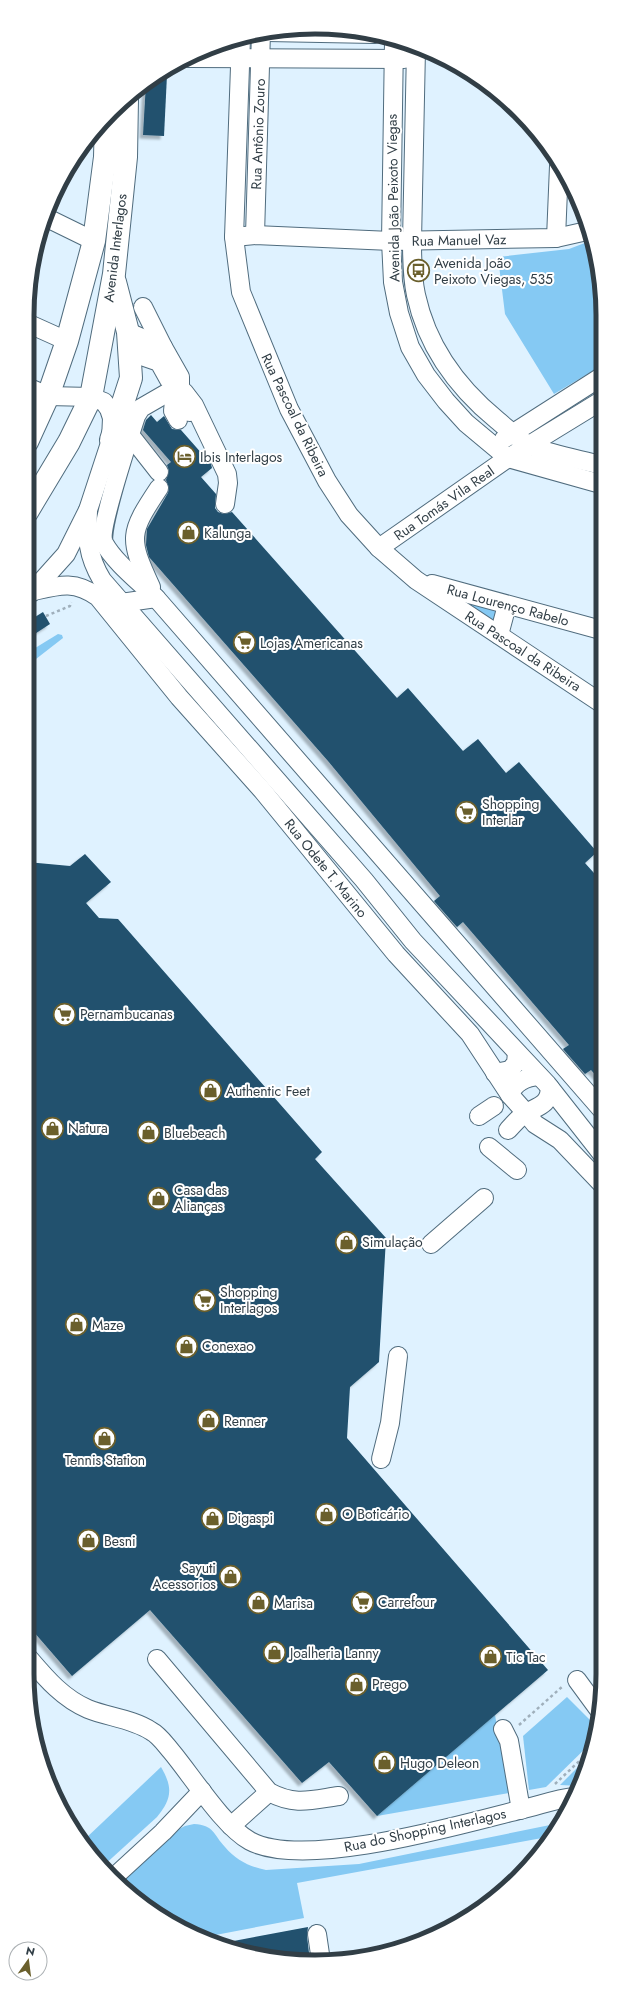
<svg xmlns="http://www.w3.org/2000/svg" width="630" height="1989" font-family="Jost,sans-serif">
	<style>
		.green { fill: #85c9f3 }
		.building { fill: #20516e; filter: url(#shadow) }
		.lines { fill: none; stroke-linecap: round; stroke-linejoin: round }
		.minor-casing { stroke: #506c7e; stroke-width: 20 }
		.major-casing { stroke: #506c7e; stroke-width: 24 }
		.path { stroke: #9fafbb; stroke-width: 2.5; stroke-dasharray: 3 3; stroke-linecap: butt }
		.minor { stroke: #fff; stroke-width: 18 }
		.major { stroke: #fff; stroke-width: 22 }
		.labels { text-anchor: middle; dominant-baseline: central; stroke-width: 4; stroke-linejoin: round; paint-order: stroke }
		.street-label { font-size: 14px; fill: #313e46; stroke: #fff }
		.poi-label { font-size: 14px; fill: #313e46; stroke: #fff; text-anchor: start }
		.rim { fill: none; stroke: #313e46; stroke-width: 5 }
	</style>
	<defs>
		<filter id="shadow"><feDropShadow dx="-3.5" dy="3.5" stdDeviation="1" flood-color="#0004"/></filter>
	</defs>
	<rect width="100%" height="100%" fill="#dff2ff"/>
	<g class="green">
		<polygon points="590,241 601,277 601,366 554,394 505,314 498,257 569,249"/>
		<polygon points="449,597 505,611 499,629"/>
		<polygon points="58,634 62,635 63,638 27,666 27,653"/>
		<polygon points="567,1697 598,1728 594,1740 546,1787 529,1790 523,1736"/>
		<polygon points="495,1715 509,1793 377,1816"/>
		<polygon points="590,1755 580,1786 560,1785"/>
		<path d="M 161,1767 C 173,1788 172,1798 157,1817 L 102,1867 L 84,1840 Z"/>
		<path d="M 194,1824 C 214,1825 213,1834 225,1847 C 236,1860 250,1867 266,1870 L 359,1864 L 550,1825 L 559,1825 L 553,1836 L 297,1883 L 304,1918 L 205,1937 L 187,1932 L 140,1902 L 119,1883 L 175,1831 L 185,1826 Z"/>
	</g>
	<g class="building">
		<polygon points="158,74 167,75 164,136 143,135 146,83"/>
		<polygon points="151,415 157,422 164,416 172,429 181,430 211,464 212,468 201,477 216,494 215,508 218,512 224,514 232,512 397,698 408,688 463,751 478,739 506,773 519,762 597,852 585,863 602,882 602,896 595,902 602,910 602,1082 591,1070 585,1074 563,1049 569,1045 463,922 457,927 434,901 440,896 328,761 149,557 146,545 147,529 168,493 169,488 166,480 169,471 167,465 171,462 143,430 146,420"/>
		<polygon points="43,612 50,624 27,639 27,622"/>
		<polygon points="85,854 111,882 86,903 99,918 118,919 322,1152 315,1159 386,1238 379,1362 350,1387 347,1438 548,1670 377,1816 329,1762 302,1783 150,1610 72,1676 27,1624 27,862 70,866"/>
		<polygon points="308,1927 307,1936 310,1961 278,1960 223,1943"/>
	</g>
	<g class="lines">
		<defs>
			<g id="minor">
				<polyline points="267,32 375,34"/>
				<polyline points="241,38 234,237 241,292 289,409 327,481 349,515 379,548 416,580 601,703"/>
				<polyline points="394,41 391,241 393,282 399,313 410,347 426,375 446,401 466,423 508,458 601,484"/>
				<path d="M 416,49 L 412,241 C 412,259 412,277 416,295 C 427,346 458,388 497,420 C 507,428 519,441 531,446 C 553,455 578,459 601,465"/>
				<polyline points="188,58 404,59"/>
				<polyline points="45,217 94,241"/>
				<polyline points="255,235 261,32"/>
				<polyline points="234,237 255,235 391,241 556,238 587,231"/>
				<polyline points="556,238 559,166"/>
				<polyline points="143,307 163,347"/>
				<polyline points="27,323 67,341"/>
				<polyline points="128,332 163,347 180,377 180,387"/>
				<polyline points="130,352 159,362 169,380"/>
				<polyline points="27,387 48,396 91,397 104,402 109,409 112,418 111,440 88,510 66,554 31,593"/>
				<polyline points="184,392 194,405 227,474 228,483 225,504"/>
				<path d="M 167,393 L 141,408 L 136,416 C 130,435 98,531 104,543 C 115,563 140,582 156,598 L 602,1110"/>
				<polyline points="178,420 173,411 174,401 190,412"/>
				<polyline points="130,435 159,472"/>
				<polyline points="504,439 601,377"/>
				<path d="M 88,510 C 87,538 87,555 102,580 L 364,880 L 413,941 L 547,1084 L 602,1154"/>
				<polyline points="379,548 508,458 601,401"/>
				<polyline points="432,584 601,630"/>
				<path d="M 151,587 C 128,538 129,533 159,488"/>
				<path d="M 34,591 C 59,585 75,580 98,597 L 179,697 L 262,790 L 396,954 L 470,1034 L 510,1095 L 526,1113 L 535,1124 L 560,1140 L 602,1184"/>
				<polyline points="121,603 156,598"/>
				<polyline points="499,635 507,605"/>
				<polyline points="495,1073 510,1070 516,1063 517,1053"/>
				<path d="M 510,1095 C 514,1082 527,1077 539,1076"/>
				<polyline points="479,1116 494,1106"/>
				<path d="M 508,1130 C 513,1125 520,1116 526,1113 C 539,1106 549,1105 550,1088"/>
				<polyline points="489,1147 517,1170"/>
				<polyline points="431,1244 484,1198"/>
				<polyline points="381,1459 390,1423 398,1356"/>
				<path d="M 27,1656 C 45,1677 62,1698 88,1709 C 108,1717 133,1719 151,1731 C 159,1735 165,1744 171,1751 C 192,1776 223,1826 250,1841 C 304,1870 459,1825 519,1810 C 538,1806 555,1799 574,1797"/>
				<path d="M 157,1659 L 269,1792 C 295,1806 311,1800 339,1796"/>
				<polyline points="577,1680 599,1710"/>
				<polyline points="503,1729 509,1741 521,1810"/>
				<polyline points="231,1826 269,1792"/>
				<polyline points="113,1878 163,1832 202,1791"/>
				<polyline points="317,1934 321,1961"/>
			</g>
			<g id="major">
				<polyline points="111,440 131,378 128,332 115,282"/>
				<polyline points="27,442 48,396 67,341 94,241 105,157 106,117"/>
				<polyline points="27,512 69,442 91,397 114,274 126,157 127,99"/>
			</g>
		</defs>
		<use href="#minor" class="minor-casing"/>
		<use href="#major" class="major-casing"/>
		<g class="path">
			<polyline points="46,616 70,606 71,602"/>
			<polyline points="519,1725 563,1686"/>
			<polyline points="555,1784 591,1750"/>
		</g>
		<use href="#minor" class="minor"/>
		<use href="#major" class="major"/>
	</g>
	<defs>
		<symbol id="bus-ring" viewBox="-11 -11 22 22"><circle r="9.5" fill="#fff" stroke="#6a5f2c" stroke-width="1.5"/><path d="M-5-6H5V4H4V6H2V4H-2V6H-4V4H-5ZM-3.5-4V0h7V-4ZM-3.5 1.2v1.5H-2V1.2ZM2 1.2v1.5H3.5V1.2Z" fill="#6a5f2c"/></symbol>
		<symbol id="hotel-ring" viewBox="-11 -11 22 22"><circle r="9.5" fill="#fff" stroke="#6a5f2c" stroke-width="1.5"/><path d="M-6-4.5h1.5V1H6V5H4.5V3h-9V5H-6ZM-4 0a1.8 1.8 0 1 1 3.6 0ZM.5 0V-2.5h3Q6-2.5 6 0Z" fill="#6a5f2c"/></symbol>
		<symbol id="shop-ring" viewBox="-11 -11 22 22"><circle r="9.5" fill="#fff" stroke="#6a5f2c" stroke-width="1.5"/><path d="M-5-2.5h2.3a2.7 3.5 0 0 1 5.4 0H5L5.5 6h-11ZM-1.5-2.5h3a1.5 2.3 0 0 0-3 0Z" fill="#6a5f2c"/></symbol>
		<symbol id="supermarket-ring" viewBox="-11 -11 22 22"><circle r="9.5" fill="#fff" stroke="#6a5f2c" stroke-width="1.5"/><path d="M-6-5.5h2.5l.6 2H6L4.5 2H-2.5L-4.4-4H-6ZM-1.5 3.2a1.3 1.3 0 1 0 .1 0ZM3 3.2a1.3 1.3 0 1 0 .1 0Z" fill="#6a5f2c"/></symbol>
	</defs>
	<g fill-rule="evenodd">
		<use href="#bus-ring" x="406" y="258" width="25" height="25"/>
		<use href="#hotel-ring" x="172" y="444" width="25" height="25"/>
		<use href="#shop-ring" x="176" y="520" width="25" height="25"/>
		<use href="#supermarket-ring" x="232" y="630" width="25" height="25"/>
		<use href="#supermarket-ring" x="454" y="800" width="25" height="25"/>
		<use href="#supermarket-ring" x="52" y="1002" width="25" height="25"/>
		<use href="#shop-ring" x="198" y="1078" width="25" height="25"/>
		<use href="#shop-ring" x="40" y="1116" width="25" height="25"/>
		<use href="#shop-ring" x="136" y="1120" width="25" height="25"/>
		<use href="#shop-ring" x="146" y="1186" width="25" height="25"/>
		<use href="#shop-ring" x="334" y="1230" width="25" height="25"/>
		<use href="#supermarket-ring" x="192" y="1288" width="25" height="25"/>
		<use href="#shop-ring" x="64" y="1312" width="25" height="25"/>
		<use href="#shop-ring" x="174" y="1334" width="25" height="25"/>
		<use href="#shop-ring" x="196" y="1408" width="25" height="25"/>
		<use href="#shop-ring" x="92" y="1426" width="25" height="25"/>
		<use href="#shop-ring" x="314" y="1502" width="25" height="25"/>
		<use href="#shop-ring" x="200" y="1506" width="25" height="25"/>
		<use href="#shop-ring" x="76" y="1528" width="25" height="25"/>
		<use href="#shop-ring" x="218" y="1564" width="25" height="25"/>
		<use href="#supermarket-ring" x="350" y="1590" width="25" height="25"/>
		<use href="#shop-ring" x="246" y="1590" width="25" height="25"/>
		<use href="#shop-ring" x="262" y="1640" width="25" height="25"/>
		<use href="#shop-ring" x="478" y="1644" width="25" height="25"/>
		<use href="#shop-ring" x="344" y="1672" width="25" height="25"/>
		<use href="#shop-ring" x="372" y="1750" width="25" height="25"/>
	</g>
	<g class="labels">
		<g class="street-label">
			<text transform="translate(258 134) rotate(-88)">Rua Antônio Zouro</text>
			<text transform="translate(393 198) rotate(-91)">Avenida João Peixoto Viegas</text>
			<text transform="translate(459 240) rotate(-1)">Rua Manuel Vaz</text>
			<text transform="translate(115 248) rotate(-83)">Avenida Interlagos</text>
			<text transform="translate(295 415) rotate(64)">Rua Pascoal da Ribeira</text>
			<text transform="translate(444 503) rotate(-35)">Rua Tomás Vila Real</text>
			<text transform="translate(508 605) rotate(15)">Rua Lourenço Rabelo</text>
			<text transform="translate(523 651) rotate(33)">Rua Pascoal da Ribeira</text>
			<text transform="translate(326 868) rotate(51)">Rua Odete T. Marino</text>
			<text transform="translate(425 1830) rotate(-12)">Rua do Shopping Interlagos</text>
		</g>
		<g class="poi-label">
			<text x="434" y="263">Avenida João<tspan x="434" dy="16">Peixoto Viegas, 535</tspan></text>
			<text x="200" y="457">Ibis Interlagos</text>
			<text x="204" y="533">Kalunga</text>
			<text x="260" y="643">Lojas Americanas</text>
			<text x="482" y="804">Shopping<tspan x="482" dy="16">Interlar</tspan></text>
			<text x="80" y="1014">Pernambucanas</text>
			<text x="226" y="1091">Authentic Feet</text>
			<text x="68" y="1128">Natura</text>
			<text x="164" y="1133">Bluebeach</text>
			<text x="174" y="1190">Casa das<tspan x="174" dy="16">Alianças</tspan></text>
			<text x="362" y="1242">Simulação</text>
			<text x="220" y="1292">Shopping<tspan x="220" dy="16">Interlagos</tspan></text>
			<text x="92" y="1325">Maze</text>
			<text x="202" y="1346">Conexao</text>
			<text x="224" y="1421">Renner</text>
			<text x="105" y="1460" text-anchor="middle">Tennis Station</text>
			<text x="342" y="1514">O Boticário</text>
			<text x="228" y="1518">Digaspi</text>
			<text x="104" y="1541">Besni</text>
			<text x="216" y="1568" text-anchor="end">Sayuti<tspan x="216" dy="16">Acessorios</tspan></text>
			<text x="378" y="1602">Carrefour</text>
			<text x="274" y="1603">Marisa</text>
			<text x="290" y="1653">Joalheria Lanny</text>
			<text x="506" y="1657">Tic Tac</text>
			<text x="372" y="1684">Prego</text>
			<text x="400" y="1763">Hugo Deleon</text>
		</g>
	</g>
	<path d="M0 0H630V1989H0ZM315 34H315A281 281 0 0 1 596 315V1674A281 281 0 0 1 315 1955H315A281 281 0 0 1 34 1674V315A281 281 0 0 1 315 34Z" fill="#fff" fill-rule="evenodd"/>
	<path class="rim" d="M315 34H315A281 281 0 0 1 596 315V1674A281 281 0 0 1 315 1955H315A281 281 0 0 1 34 1674V315A281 281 0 0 1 315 34Z"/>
	<g transform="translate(28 1961) rotate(14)"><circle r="19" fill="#ffffff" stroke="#adb2b5"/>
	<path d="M0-3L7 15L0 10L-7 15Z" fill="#6a5f2c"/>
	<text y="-6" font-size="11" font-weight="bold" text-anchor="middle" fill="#313e46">N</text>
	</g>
</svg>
